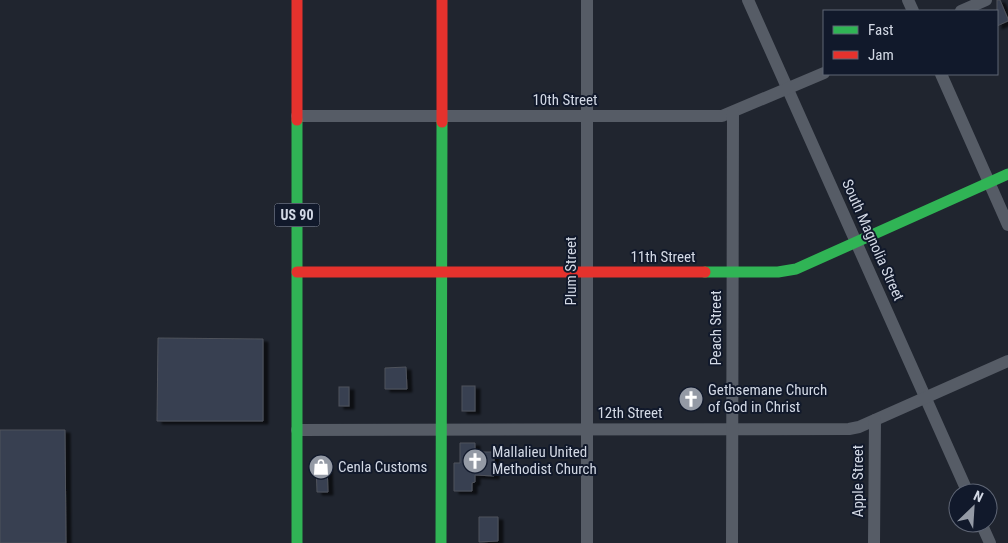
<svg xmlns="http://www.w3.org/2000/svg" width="1008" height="543" font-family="'Roboto Condensed',sans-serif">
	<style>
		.building { fill: #384051; stroke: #4f535c; filter: url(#shadow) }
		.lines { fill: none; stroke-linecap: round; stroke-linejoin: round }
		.street { stroke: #565c66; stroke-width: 12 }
		.fast { stroke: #30b455; stroke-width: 11 }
		.jam { stroke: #e5322d; stroke-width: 11 }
		.labels { text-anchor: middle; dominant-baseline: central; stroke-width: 4; stroke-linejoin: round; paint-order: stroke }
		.shield { fill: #11192b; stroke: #999fad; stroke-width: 1 }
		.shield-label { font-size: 14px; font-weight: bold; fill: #d3d9e5 }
		.street-label { font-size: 15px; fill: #d3d9e5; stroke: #11192b }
		.poi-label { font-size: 15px; fill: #d3d9e5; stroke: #11192b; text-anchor: start }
	</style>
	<defs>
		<filter id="shadow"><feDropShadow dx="5" dy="3" stdDeviation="1" flood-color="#0009"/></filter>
	</defs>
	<rect width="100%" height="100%" fill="#20252f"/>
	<g class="building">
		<polygon points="997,0 1000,0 1008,19 1008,21 997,26"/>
		<polygon points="158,338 263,339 263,421 157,421"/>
		<polygon points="406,367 407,389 385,389 385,368"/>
		<rect x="462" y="386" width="13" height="25"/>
		<rect x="339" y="387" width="10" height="19"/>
		<polygon points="0,430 65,430 66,543 0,543"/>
		<polygon points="460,443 475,443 475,452 494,452 494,476 475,475 475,482 472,483 472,491 454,491 454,463 460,463"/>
		<polygon points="316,463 327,463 328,492 317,492"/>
		<polygon points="479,517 498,517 498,541 479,542"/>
	</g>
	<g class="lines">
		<g class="street">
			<polyline points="748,0 968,493"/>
			<polyline points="908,0 913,11"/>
			<polyline points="961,11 986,0"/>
			<polyline points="941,74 1008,225"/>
			<polyline points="297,116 722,116 824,73"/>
			<polyline points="297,430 849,429 859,427 1008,361"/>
			<polyline points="981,523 990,543"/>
			<polyline points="587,543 587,0"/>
			<polyline points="732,543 733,112"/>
			<polyline points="874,543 875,420"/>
		</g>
		<g class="fast">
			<polyline points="297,120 297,543"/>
			<polyline points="705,272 778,272 796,269 1008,174"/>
			<polyline points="441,543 442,122"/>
		</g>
		<g class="jam">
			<polyline points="297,0 297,120"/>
			<polyline points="442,122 442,0"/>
			<polyline points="297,272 705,272"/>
		</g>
	</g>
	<defs>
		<symbol id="church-disc" viewBox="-11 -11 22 22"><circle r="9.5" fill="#949aa5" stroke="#11192b"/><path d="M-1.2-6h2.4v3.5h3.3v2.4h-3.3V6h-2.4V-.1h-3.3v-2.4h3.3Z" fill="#fff"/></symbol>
		<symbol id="shop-disc" viewBox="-11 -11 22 22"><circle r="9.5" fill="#949aa5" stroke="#11192b"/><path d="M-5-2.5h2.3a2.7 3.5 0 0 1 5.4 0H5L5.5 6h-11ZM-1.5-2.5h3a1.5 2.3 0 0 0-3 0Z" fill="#fff"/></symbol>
	</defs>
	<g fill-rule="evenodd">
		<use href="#church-disc" x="677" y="385" width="28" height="28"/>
		<use href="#church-disc" x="461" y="447" width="28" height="28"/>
		<use href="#shop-disc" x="307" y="453" width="28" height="28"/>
	</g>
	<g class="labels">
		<rect class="shield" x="274.5" y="203.5" width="45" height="23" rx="4"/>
		<g class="shield-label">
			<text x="297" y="215">US 90</text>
		</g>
		<g class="street-label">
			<text x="565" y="100">10th Street</text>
			<text transform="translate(873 240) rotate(66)">South Magnolia Street</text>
			<text x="663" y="257">11th Street</text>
			<text transform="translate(571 271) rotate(-90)">Plum Street</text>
			<text transform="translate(716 328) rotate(-90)">Peach Street</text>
			<text x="630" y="413">12th Street</text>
			<text transform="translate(858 481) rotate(-90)">Apple Street</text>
		</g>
		<g class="poi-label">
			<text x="708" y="390">Gethsemane Church<tspan x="708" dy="17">of God in Christ</tspan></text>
			<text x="492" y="452">Mallalieu United<tspan x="492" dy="17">Methodist Church</tspan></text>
			<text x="338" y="467">Cenla Customs</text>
		</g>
	</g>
	<rect x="823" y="10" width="175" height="65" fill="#11192b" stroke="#5f6675"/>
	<rect x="833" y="26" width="25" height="8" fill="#30b455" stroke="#5f6675"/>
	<text x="868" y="35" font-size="15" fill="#d3d9e5">Fast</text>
	<rect x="833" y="51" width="25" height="8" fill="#e5322d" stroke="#5f6675"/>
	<text x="868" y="60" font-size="15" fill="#d3d9e5">Jam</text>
	<g transform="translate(973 508) rotate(25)"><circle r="24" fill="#11192b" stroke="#5f6675"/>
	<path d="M0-4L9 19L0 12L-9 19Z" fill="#949aa5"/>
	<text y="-8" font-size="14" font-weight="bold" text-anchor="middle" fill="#d3d9e5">N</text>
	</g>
</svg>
